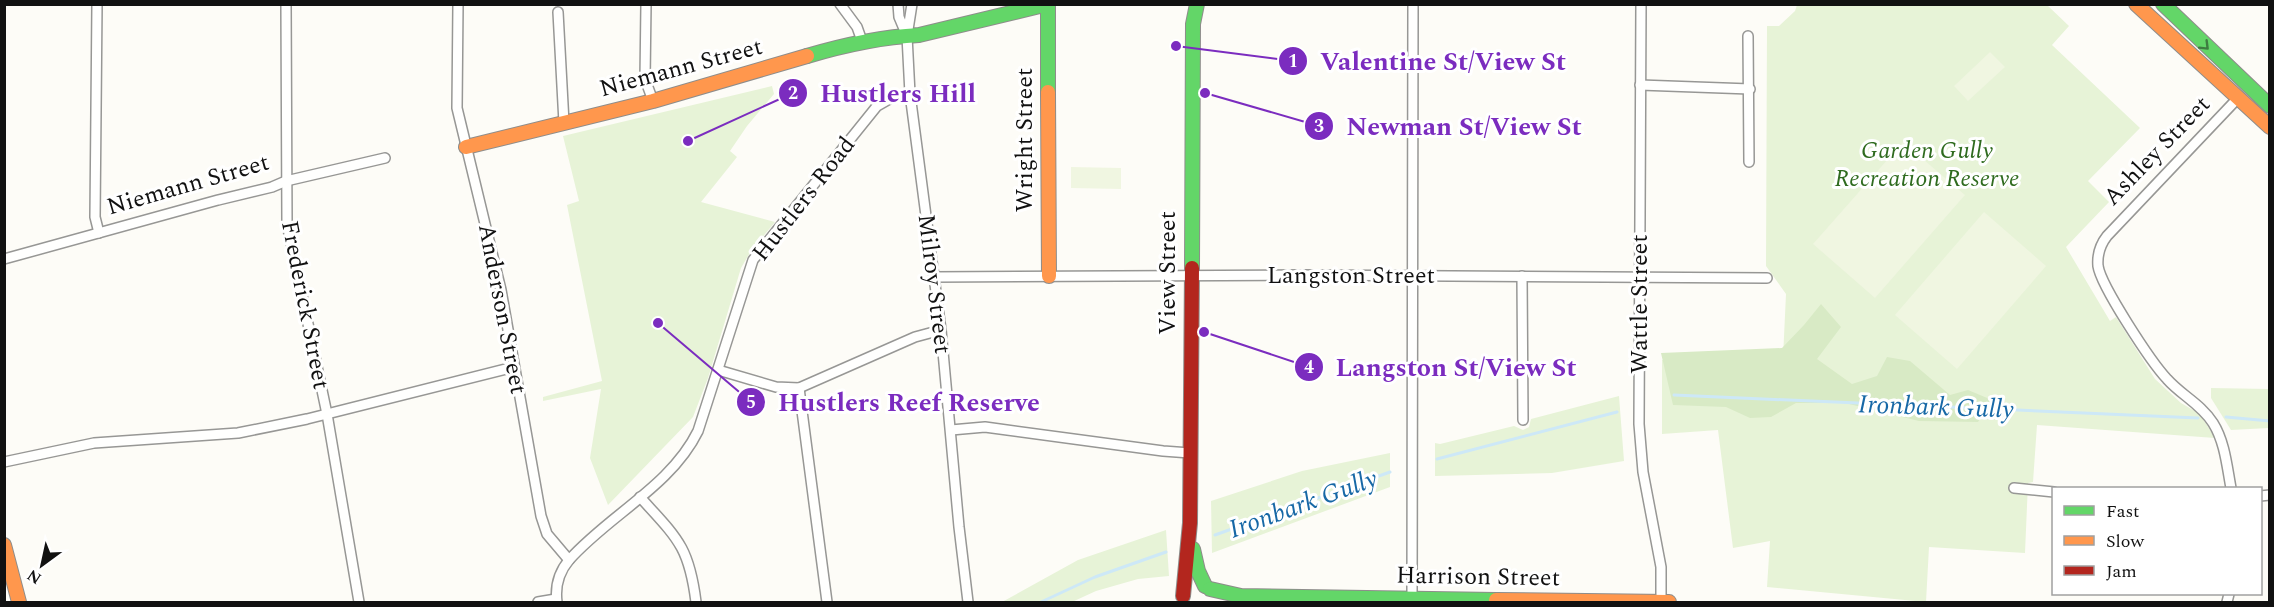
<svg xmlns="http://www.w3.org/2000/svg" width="2274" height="607" font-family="Spectral,serif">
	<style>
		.green { fill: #e7f3d7 }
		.forest { fill: #d8eac5 }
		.pitch { fill: #f0f6e1 }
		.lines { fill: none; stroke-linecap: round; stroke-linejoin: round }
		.stream { stroke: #cde8f7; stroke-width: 3 }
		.street-casing { stroke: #979795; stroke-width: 12 }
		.fast-casing { stroke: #8e8d8b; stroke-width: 16 }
		.slow-casing { stroke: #8e8d8b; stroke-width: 16 }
		.jam-casing { stroke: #8e8d8b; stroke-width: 16 }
		.street { stroke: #fffffe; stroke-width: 9 }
		.fast { stroke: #63d668; stroke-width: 14 }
		.slow { stroke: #ff974d; stroke-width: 14 }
		.jam { stroke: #b3261e; stroke-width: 14 }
		.oneway { stroke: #3e7d41 }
		.labels { text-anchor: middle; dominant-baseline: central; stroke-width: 6; stroke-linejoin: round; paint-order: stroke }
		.street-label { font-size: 24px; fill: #111; stroke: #fff }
		.park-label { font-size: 24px; font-style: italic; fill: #2f6b1f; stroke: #fff }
		.water-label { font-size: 26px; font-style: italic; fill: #1768a6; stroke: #fff }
		.leader { fill: none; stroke: #7b2cbf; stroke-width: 2 }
		.callout-dot { fill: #7b2cbf; stroke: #fff; stroke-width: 2 }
		.mark-label { font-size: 18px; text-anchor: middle; font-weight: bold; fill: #fff }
		.callout-label { font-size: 26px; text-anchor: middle; font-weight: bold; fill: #7b2cbf; stroke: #fff; stroke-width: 6; stroke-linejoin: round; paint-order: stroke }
	</style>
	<rect width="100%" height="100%" fill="#fdfcf7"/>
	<g class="green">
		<polygon points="1797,5 2047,5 2069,26 2052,45 2140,128 2088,181 2109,202 2066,247 2110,321 2116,317 2155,379 2181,403 2200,414 2215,438 2037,425 2033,482 2028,483 2025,553 1929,547 1926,602 1767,587 1770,541 1733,548 1718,430 1662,434 1662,360 1783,358 1786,294 1766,266 1767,26 1779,26 1795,11"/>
		<polygon points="772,86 774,94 747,126 730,151 737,157 701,202 775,222 751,251 741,268 708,378 693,417 608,505 590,458 601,389 543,401 543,397 602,381 567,205 579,201 563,136"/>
		<polygon points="2211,388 2269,389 2269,428 2231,430 2211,398"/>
		<polygon points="1619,396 1624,461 1552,473 1435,476 1435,443 1440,444 1514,426 1523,430 1529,427 1531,419"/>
		<polygon points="1390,453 1390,487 1212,553 1211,501 1302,471"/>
		<polygon points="1166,530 1169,576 1138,579 1096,591 1072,602 1002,602 1078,560"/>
	</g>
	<polygon class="forest" points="1821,304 1841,327 1817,359 1852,384 1877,376 1887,357 1910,361 1950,395 1968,390 1992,400 1978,422 1919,421 1845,403 1796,403 1771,417 1750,418 1726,407 1673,405 1661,353 1782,348 1804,325"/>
	<g class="pitch">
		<polygon points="1990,52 2005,67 1968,101 1954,86"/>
		<polygon points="1903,142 1965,195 1875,298 1813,244"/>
		<polygon points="1071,167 1121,168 1121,189 1071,188"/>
		<polygon points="1984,212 2046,266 1957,369 1895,315"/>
	</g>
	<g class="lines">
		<g class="stream">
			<polyline points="1674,395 2198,418"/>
			<polyline points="2226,417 2270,421"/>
			<polyline points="1437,459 1617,412"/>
			<polyline points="1215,535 1390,472"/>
			<polyline points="1041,602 1095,577 1166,552"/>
		</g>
		<defs>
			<g id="street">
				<polyline points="97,4 95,217 99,233"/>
				<polyline points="286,4 287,224 327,414 359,602"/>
				<polyline points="458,4 457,108 501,290 541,516 547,534 569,560"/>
				<polyline points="646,4 645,79 653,101"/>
				<polyline points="840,4 857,27 862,41"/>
				<polyline points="898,4 899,17 907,36"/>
				<polyline points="912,4 907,36 910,94 941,330 959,527 968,602"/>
				<polyline points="1641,4 1639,424 1643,472 1661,567 1661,602"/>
				<polyline points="558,12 564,123"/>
				<polyline points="1748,36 1749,162"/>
				<polyline points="1640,85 1750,89"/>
				<polyline points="4,259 218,200 272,187 286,181 385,158"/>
				<polyline points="1522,276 1523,420"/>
				<polyline points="934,277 1302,275 1767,278"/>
				<polyline points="718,370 776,387 799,388 915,337 941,330"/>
				<polyline points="799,388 827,602"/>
				<polyline points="951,430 985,427 1163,451 1190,453"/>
				<polyline points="4,462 94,443 238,433 307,419 514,367"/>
				<polyline points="2014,488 2054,492"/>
				<path d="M 2231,488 C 2227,467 2225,442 2213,423 C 2201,404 2181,395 2167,379 C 2151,362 2101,286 2098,266 C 2097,254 2100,245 2107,236 L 2238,98"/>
				<polyline points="2260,496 2270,495"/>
				<path d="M 640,497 C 677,538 689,546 696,602"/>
				<polyline points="1412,599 1413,4"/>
				<polyline points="538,602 556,599"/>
				<path d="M 557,602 C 555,587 559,572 569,560 C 609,515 671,486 698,431 L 753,260 L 877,106 L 891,98 L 910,94"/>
				<polyline points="2227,602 2229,594"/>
			</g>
			<g id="fast">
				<polyline points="2163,4 2270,106"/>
				<path d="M 807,56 C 844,45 881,37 919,35 L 1048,4 L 1048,92"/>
				<polyline points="1192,268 1193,24 1197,4"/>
				<polyline points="1193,549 1198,571 1205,586"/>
				<polyline points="1210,589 1241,596 1496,600"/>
			</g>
			<g id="slow">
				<polyline points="2136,4 2270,127"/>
				<polyline points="1048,92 1049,276"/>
				<polyline points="466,147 653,101 807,56"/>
				<polyline points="4,545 19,602"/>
				<polyline points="1496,600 1669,602"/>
			</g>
			<polyline id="jam" points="1183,596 1190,523 1192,268"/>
		</defs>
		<use href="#street" class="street-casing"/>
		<use href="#fast" class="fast-casing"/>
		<use href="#slow" class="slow-casing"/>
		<use href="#jam" class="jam-casing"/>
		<use href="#street" class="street"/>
		<use href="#fast" class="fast"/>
		<use href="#slow" class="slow"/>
		<use href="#jam" class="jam"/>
	</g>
	<defs><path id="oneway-chevron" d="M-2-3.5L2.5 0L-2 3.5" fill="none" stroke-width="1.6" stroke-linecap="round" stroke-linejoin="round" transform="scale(1.5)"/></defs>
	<use class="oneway" href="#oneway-chevron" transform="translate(2205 46) rotate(45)"/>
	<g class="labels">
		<g class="street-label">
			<text transform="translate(681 68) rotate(-15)">Niemann Street</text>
			<text transform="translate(1025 140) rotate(-90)">Wright Street</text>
			<text transform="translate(2157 151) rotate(-46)">Ashley Street</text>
			<text transform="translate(188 185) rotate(-16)">Niemann Street</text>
			<text transform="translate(804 199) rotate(-52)">Hustlers Road</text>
			<text transform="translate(1168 273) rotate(-90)">View Street</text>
			<text x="1351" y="276">Langston Street</text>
			<text transform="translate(934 284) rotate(83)">Milroy Street</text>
			<text transform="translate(1640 304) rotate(-90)">Wattle Street</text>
			<text transform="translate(305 305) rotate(79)">Frederick Street</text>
			<text transform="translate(502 309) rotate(79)">Anderson Street</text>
			<text transform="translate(1478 577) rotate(1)">Harrison Street</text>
		</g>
		<g class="park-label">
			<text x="1927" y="151">Garden Gully<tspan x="1927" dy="28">Recreation Reserve</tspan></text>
		</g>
		<g class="water-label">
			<text transform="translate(1936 407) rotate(2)">Ironbark Gully</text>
			<text transform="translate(1303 504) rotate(-20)">Ironbark Gully</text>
		</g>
	</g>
	<path class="leader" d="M1176 46L1293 61M688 141L793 93M1205 93L1319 126M1204 332L1309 367M658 323L751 402"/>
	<g class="callout-dot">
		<circle cx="1176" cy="46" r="6"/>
		<circle cx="688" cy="141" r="6"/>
		<circle cx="1205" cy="93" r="6"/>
		<circle cx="1204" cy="332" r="6"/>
		<circle cx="658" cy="323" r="6"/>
		<circle cx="1293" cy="61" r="15"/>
		<circle cx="793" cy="93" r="15"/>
		<circle cx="1319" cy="126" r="15"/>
		<circle cx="1309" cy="367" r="15"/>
		<circle cx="751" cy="402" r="15"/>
	</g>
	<g class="mark-label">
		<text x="1293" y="67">1</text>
		<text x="793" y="99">2</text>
		<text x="1319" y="132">3</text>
		<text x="1309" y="373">4</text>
		<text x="751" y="408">5</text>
	</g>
	<g class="callout-label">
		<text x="1443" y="70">Valentine St/View St</text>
		<text x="898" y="102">Hustlers Hill</text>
		<text x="1464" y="135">Newman St/View St</text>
		<text x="1456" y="376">Langston St/View St</text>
		<text x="909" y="411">Hustlers Reef Reserve</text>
	</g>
	<rect width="2274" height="607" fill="none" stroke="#111111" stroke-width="12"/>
	<rect x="2052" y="487" width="210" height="108" fill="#ffffff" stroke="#a0a0a0" stroke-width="1.5"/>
	<rect x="2064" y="506" width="30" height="9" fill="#63d668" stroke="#a0a0a0" stroke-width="1.5"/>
	<text x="2106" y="517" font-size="18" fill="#111111">Fast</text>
	<rect x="2064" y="536" width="30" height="9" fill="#ff974d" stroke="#a0a0a0" stroke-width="1.5"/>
	<text x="2106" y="547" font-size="18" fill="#111111">Slow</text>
	<rect x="2064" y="566" width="30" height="9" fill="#b3261e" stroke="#a0a0a0" stroke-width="1.5"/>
	<text x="2106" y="577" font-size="18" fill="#111111">Jam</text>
	<g transform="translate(42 565) rotate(213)" stroke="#ffffff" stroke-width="4.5" paint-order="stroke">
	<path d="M0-4.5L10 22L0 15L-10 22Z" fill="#111111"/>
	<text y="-9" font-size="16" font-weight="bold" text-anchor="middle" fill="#111111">N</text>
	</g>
</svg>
